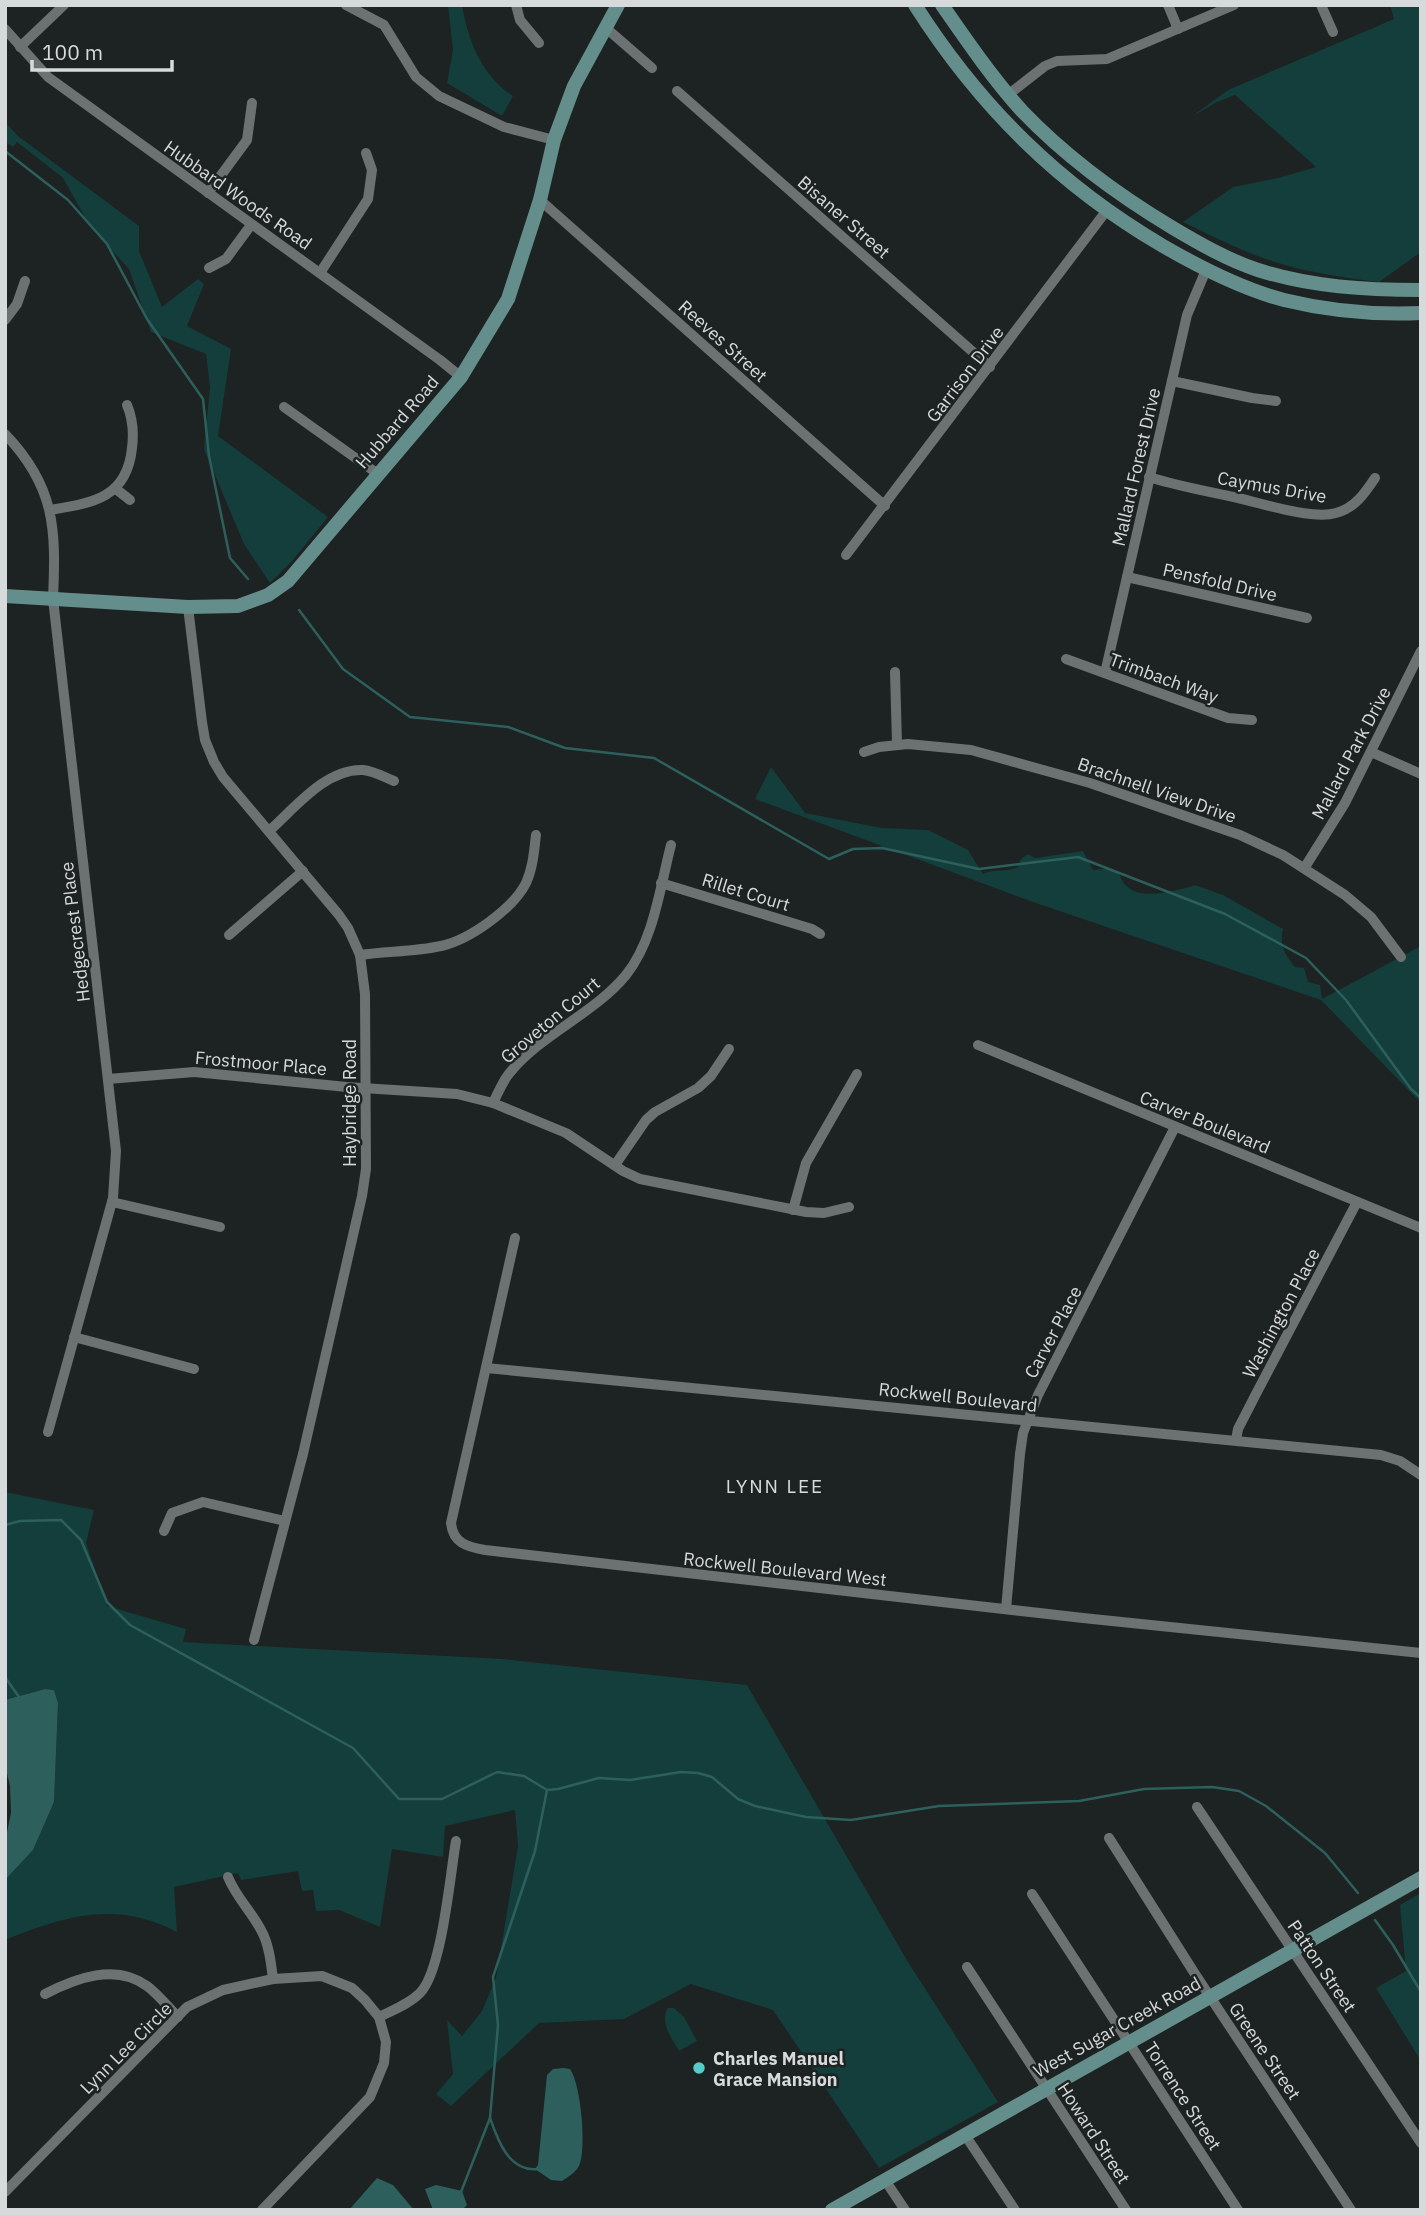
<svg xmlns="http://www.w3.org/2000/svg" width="1426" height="2215" font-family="'IBM Plex Sans',sans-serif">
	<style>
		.green { fill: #133e3b }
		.water { fill: #2d605c }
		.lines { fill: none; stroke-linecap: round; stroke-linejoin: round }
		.stream { stroke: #2d605c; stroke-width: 2.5 }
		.minor { stroke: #6b7271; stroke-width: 10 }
		.secondary { stroke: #648e8b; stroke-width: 14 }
		.poi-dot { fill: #55cdc6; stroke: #1d2222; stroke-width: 2.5 }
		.labels { text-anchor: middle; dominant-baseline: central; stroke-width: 5; stroke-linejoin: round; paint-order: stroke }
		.street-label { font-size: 18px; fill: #d7dada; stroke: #1d2222 }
		.poi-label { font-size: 18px; font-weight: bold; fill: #d7dada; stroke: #1d2222; text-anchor: start }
		.neighbourhood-label { font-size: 19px; letter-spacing: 2px; fill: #d6dddc; stroke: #1d2222 }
	</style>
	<rect width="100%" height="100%" fill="#1d2222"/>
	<g class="green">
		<path d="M 448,5 L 462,5 C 468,41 482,76 513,96 L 502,116 L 447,83 L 453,50 Z"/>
		<path d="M 1390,5 L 1421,5 L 1421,252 L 1379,282 C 1345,278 1311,273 1278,263 C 1245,253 1214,237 1183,222 L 1233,187 L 1278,178 L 1316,167 L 1235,95 L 1217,102 L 1191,117 L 1228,90 L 1394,19 Z"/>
		<polygon points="5,122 18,136 139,226 139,251 162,307 198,279 204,284 187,326 231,349 218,436 328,517 292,561 270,583 244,544 204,449 210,387 206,354 151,332 129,269 91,228 63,178 17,142 13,147 5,142"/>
		<path d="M 771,767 L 805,813 L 882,828 L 928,830 L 968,850 L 983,874 C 995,868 1006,873 1018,867 L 1021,859 L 1028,854 L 1035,858 L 1083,851 L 1093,870 C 1130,864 1112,880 1134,891 C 1148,898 1181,890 1195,885 L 1223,895 L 1283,929 C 1279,945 1285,954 1295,967 L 1304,968 L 1308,982 L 1320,985 L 1322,999 L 1421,946 L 1421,1103 L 1321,1000 L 1033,902 L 755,799 Z"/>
		<path d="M 5,1492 L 94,1510 L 86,1543 L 107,1606 L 186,1629 L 183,1642 L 502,1659 L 747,1685 L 908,1962 L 998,2102 L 879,2168 L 773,2010 L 691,1984 L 624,2019 L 539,2023 L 451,2106 L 436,2094 L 453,2074 L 447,2020 L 462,2036 L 482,2011 L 496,1978 L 518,1846 L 515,1810 L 445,1826 L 443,1857 L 392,1849 L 380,1927 L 339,1910 L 316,1911 L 313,1890 L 302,1891 L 298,1871 L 241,1880 L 238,1873 L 174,1887 L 177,1932 C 116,1900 65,1916 5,1940 L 5,1880 L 33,1850 L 54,1802 L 58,1704 L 54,1690 L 45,1689 L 5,1700 Z"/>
		<polygon points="1421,1893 1421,2061 1376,1988 1406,1971 1400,1905"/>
		<path d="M 668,2008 L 674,2008 L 684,2017 L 697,2041 L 679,2051 C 672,2038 659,2023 668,2008 Z"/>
	</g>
	<g class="water">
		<polygon points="45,1689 54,1690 58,1703 54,1802 33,1850 5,1880 5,1842 11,1813 10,1786 5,1765 5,1700"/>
		<path d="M 563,2068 L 570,2069 C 581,2084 587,2150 579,2166 C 575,2173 568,2177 562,2181 L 551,2180 L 535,2169 L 538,2165 L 547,2075 L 553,2069 Z"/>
		<polygon points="377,2178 393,2185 414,2210 349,2210"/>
		<polygon points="436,2185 462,2191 467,2205 462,2210 433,2210 425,2189"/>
	</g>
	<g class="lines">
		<g class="stream">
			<polyline points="5,151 68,200 107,244 147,319 203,399 209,456 230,558 248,579"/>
			<polyline points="299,610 343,669 410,717 508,727 565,748 654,758 829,859 853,849 882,848 979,869 1078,857 1225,914 1306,958 1346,1000 1411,1089 1421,1098"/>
			<polyline points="5,1525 20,1521 61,1520 81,1540 107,1602 130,1625 353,1748 399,1799 442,1799 497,1772 524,1776 547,1790 558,1789 599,1778 630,1780 681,1772 698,1773 712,1777 738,1799 755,1806 806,1817 851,1820 939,1806 1079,1801 1144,1789 1212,1787 1239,1791 1266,1806 1325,1853 1358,1893"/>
			<polyline points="5,1677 19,1697"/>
			<polyline points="1375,1920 1393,1945 1421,1992"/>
			<path d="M 490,2118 C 498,2141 509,2172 538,2169"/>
			<polyline points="461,2192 490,2118 498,2025 493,1977 535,1851 547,1790"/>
		</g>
		<g class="minor">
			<polyline points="346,5 384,25 416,77 439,96 504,127 554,140"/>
			<polyline points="516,5 520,20 539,43"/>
			<polyline points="1168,5 1178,29"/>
			<polyline points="1321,5 1333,32"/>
			<polyline points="606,28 652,68"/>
			<polyline points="5,29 48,77 440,360 461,377"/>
			<polyline points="20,47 64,5"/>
			<polyline points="677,91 990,367"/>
			<polyline points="1009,94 1045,66 1057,61 1107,59 1234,5"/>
			<polyline points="208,193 247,140 252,103"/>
			<polyline points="540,200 885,506"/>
			<polyline points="209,268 226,259 251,225"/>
			<polyline points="320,273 368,199 372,170 366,153"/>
			<polyline points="5,320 17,304 25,281"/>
			<polyline points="1172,381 1252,398 1276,401"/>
			<polyline points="284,407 378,474"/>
			<path d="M 5,434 C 56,487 56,530 53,599 L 116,1151 L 113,1198 L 48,1432"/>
			<path d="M 1149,477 C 1177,486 1206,491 1234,497 C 1260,503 1312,520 1336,513 C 1355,508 1365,493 1375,478"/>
			<polyline points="116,489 130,500"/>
			<path d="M 50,510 C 93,503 127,498 132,448 C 134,432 133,419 127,405"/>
			<polyline points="846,555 1107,210"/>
			<polyline points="1127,577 1307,618"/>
			<polyline points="188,607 202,722 205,740 214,762 223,777 339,915 348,928 360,955 365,994 366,1169 362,1196 303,1454 254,1640"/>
			<polyline points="1066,659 1228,718 1252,720"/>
			<polyline points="895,672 897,744"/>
			<polyline points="1105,673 1187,315 1206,270"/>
			<polyline points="864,752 879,747 908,744 971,750 1090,783 1240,835 1283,855 1345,895 1371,917 1401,957"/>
			<polyline points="1371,752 1421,774"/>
			<path d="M 269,831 C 294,809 326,768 363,770 C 374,771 384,777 394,781"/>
			<polyline points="1305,867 1345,803 1421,651"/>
			<polyline points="661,883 812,929 820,934"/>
			<polyline points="229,935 303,871"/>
			<path d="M 360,955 C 386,951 414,952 441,946 C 469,940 513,909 526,883 C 533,868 534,851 536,835"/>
			<polyline points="978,1045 1421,1228"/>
			<polyline points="108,1079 194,1072 347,1087 457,1094 493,1103 566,1133 623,1171 640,1179 806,1212 824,1213 849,1207"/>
			<path d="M 493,1103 C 498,1093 502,1083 508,1075 C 540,1034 593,1015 626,975 C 654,940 660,887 671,845"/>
			<polyline points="615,1165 646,1120 655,1112 698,1088 711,1076 729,1049"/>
			<polyline points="112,1202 220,1227"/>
			<polyline points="793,1210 806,1163 857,1074"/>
			<path d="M 515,1238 L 451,1523 C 453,1543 467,1547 485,1550 L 1083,1618 L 1421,1653"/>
			<polyline points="74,1337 194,1369"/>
			<polyline points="486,1368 1381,1455 1400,1461 1421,1475"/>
			<polyline points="1236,1440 1238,1429 1257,1392 1357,1202"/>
			<polyline points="164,1531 172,1513 203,1502 285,1521"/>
			<polyline points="1006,1609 1020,1454 1023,1433 1038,1395 1175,1127"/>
			<polyline points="1197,1807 1421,2143"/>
			<polyline points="1109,1838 1195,1974 1351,2210"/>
			<path d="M 228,1877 C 236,1897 251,1911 261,1930 C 269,1944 271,1963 273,1979"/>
			<polyline points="1032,1894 1238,2210"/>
			<polyline points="967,1967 1126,2210"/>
			<path d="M 45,1994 C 76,1978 116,1963 147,1986 C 158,1994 168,2007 178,2017"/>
			<path d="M 379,2017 C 393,2010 409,2004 420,1993 C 442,1971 450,1875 456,1841"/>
			<polyline points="965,2135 1015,2210"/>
			<polyline points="885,2180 905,2210"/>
			<polyline points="5,2192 187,2007 223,1990 273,1979 322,1976 352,1988 365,2000 379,2017 386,2042 384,2063 370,2097 262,2210"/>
		</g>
		<g class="secondary">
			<path d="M 915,5 C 980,107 1059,185 1163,246 C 1201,268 1242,289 1284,300 C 1329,311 1375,315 1421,313"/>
			<path d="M 942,5 C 967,41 993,79 1022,111 C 1066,157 1118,195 1173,228 C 1200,244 1228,260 1258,270 C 1311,287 1366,290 1421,290"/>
			<polyline points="5,596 188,607 238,606 268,595 288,581 461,377 508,299 540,200 554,140 574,86 618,5"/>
			<polyline points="832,2210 1421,1878"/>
		</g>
	</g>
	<circle class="poi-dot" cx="699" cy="2068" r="7"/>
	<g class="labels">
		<g class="street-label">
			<text transform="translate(238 195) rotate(35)">Hubbard Woods Road</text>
			<text transform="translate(844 217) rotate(41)">Bisaner Street</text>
			<text transform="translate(723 341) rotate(42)">Reeves Street</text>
			<text transform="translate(965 374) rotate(-53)">Garrison Drive</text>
			<text transform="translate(397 422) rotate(-49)">Hubbard Road</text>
			<text transform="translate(1136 467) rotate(-77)">Mallard Forest Drive</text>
			<text transform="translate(1272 487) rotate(10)">Caymus Drive</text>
			<text transform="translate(1220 582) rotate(13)">Pensfold Drive</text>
			<text transform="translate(1164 678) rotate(20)">Trimbach Way</text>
			<text transform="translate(1351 753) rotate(-62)">Mallard Park Drive</text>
			<text transform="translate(1157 790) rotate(19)">Brachnell View Drive</text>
			<text transform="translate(746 892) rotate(17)">Rillet Court</text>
			<text transform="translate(75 932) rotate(-97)">Hedgecrest Place</text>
			<text transform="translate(550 1020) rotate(-40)">Groveton Court</text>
			<text transform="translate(261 1063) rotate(5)">Frostmoor Place</text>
			<text transform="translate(349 1103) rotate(-90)">Haybridge Road</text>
			<text transform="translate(1205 1122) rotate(22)">Carver Boulevard</text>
			<text transform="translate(1281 1313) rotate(-62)">Washington Place</text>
			<text transform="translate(1053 1332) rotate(-62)">Carver Place</text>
			<text transform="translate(958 1397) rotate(6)">Rockwell Boulevard</text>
			<text transform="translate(785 1569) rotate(6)">Rockwell Boulevard West</text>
			<text transform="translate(1322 1966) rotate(56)">Patton Street</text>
			<text transform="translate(1117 2027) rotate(-29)">West Sugar Creek Road</text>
			<text transform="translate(126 2048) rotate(-45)">Lynn Lee Circle</text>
			<text transform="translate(1265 2051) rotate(56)">Greene Street</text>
			<text transform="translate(1183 2096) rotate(57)">Torrence Street</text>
			<text transform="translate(1094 2133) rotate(57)">Howard Street</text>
		</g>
		<g class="poi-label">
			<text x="713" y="2058">Charles Manuel<tspan x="713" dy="21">Grace Mansion</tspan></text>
		</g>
		<g class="neighbourhood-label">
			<text x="775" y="1486">LYNN LEE</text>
		</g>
	</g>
	<rect width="1426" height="2215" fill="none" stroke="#d7dada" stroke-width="14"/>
	<path d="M32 60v10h140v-10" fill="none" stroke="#d7dada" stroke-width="3.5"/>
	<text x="42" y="60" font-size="21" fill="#d7dada" stroke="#1d2222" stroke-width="5" paint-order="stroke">100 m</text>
</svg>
